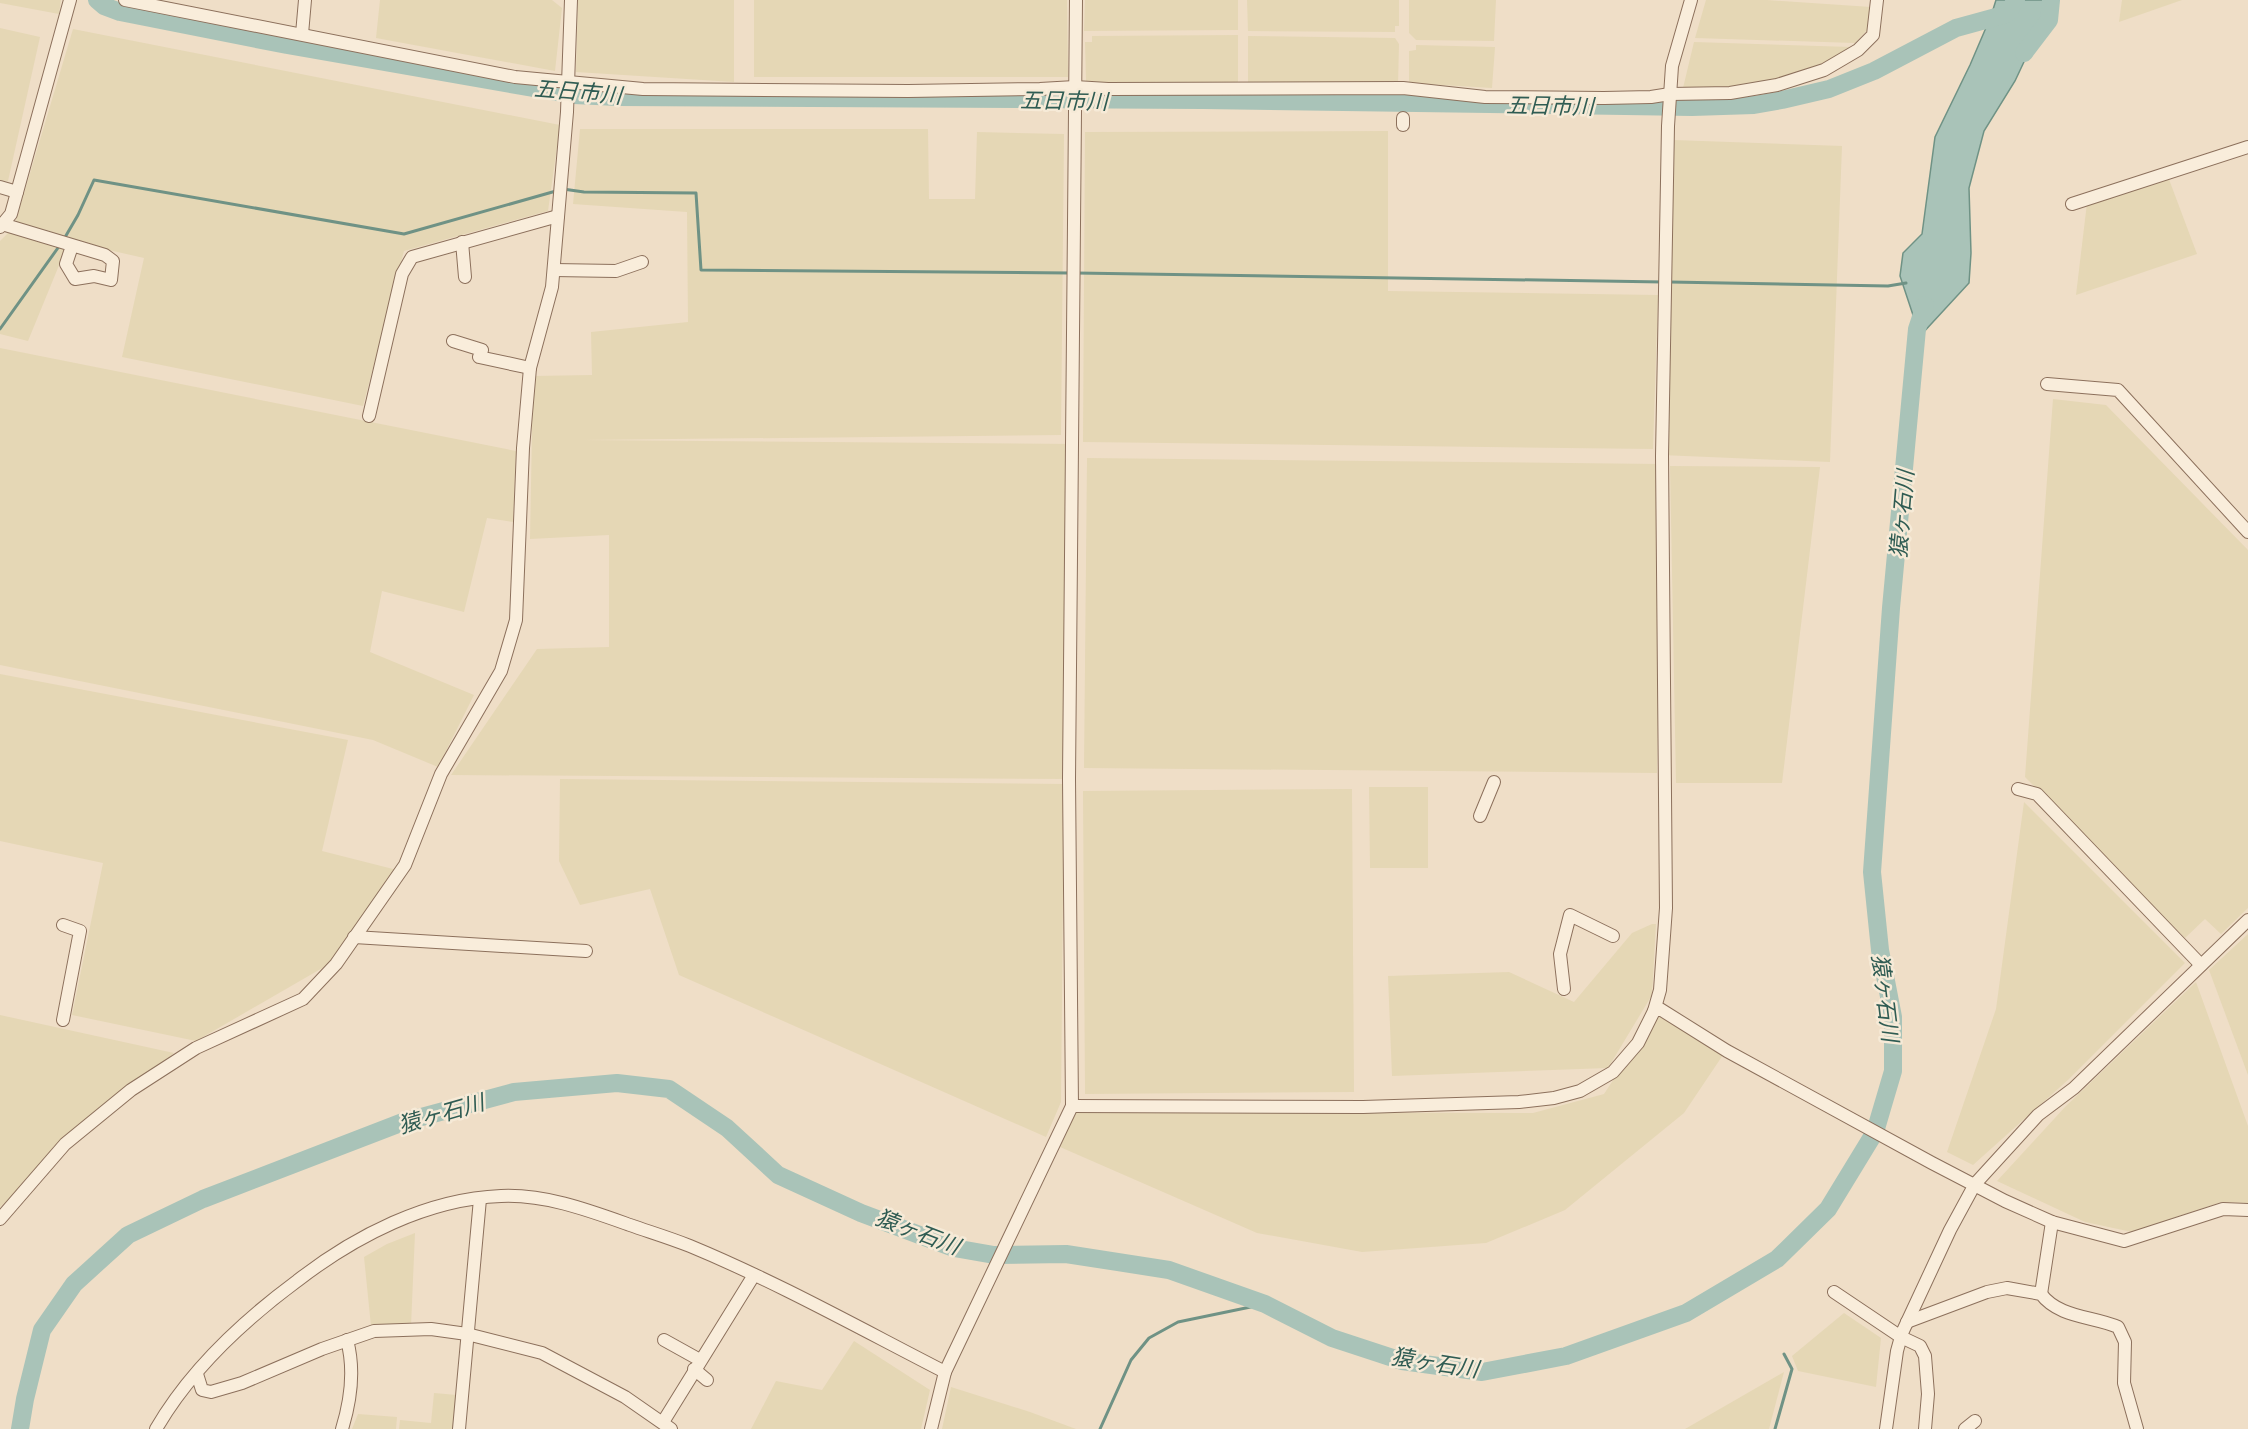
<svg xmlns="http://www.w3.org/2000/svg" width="2248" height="1429" font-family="'PT Serif','Noto Sans JP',serif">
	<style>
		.farmland { fill: #e5d7b5 }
		.water { fill: #a9c3b8; stroke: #6f9285; stroke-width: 1.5 }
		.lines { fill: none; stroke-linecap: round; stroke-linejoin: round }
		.stream { stroke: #6f9285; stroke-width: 3 }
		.river { stroke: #a9c3b8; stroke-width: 18 }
		.minor-casing { stroke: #8c705c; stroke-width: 14 }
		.minor { stroke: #f9eddb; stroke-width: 12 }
		.labels { text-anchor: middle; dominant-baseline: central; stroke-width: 5; stroke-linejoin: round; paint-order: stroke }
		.water-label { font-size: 22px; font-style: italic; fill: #2f5c53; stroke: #f6ead7 }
	</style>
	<rect width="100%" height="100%" fill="#efdec7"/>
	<g class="farmland">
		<polygon points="0,0 61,0 59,14 0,3"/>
		<polygon points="380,0 552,0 562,8 555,71 376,38"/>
		<polygon points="578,0 734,0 734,82 576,72"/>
		<polygon points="754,0 1067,0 1068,77 754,77"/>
		<polygon points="1085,0 1238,0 1238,30 1084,31"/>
		<polygon points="1247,0 1399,0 1399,26 1395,26 1395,32 1248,31"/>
		<polygon points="1409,0 1496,0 1494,41 1416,40 1409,33"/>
		<polygon points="1706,0 1767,0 1871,7 1868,29 1855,43 1695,38"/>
		<polygon points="2122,0 2182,0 2119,22"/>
		<polygon points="0,28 40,37 8,181 0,180"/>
		<polygon points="73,29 560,125 548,211 404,251 363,406 122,357 144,258 69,241 28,341 0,334 0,241 14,227"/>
		<polygon points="1238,35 1238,83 1114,84 1086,81 1085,42 1092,42 1092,36"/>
		<polygon points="1248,36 1395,38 1399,44 1398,85 1248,84"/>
		<polygon points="1694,42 1851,47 1832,60 1805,71 1769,81 1730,89 1683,88"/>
		<polygon points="1416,45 1495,47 1492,88 1409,83 1409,51 1416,50"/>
		<polygon points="580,129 928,129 929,199 975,199 977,132 1064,134 1061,435 583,440 1075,444 1073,779 451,775 537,649 609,647 609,535 530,539 533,376 592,375 591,332 688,322 687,212 573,204"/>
		<polygon points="1388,131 1388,291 1658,295 1653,449 1083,442 1085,132"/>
		<polygon points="1673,140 1842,146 1830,462 1661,455"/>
		<polygon points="2167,174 2197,254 2076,295 2087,203"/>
		<polygon points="0,348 516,451 513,522 487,518 464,612 382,591 370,652 474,695 438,767 373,740 0,665"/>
		<polygon points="2053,399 2106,405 2248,550 2248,908 2221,934 2205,919 2185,938 2025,777"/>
		<polygon points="1087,458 1660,464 1657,773 1084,768"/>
		<polygon points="1670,466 1820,467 1782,783 1676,783"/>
		<polygon points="0,674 348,740 322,851 397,870 331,963 196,1041 72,1015 103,863 0,841"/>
		<polygon points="560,779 1064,784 1061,1102 1046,1137 679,975 650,889 580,905 559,861"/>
		<polygon points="1369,787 1428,787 1428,868 1370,868"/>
		<polygon points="1352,789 1354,1092 1085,1094 1083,791"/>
		<polygon points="2024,802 2185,963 2069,1079 1973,1165 1947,1152 1996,1009"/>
		<polygon points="1652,924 1656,924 1652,995 1608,1068 1392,1076 1388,976 1509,972 1574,1002 1632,933"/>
		<polygon points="2248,934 2248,1075 2209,970"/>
		<polygon points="2196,982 2248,1126 2248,1203 2221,1202 2132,1232 2085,1222 1997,1181 2065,1107"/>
		<polygon points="1660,1009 1725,1052 1684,1113 1565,1210 1486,1243 1362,1252 1257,1233 1060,1147 1075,1112 1533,1113 1604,1094"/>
		<polygon points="0,1015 174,1053 0,1207"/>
		<polygon points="415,1233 411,1326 393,1324 371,1326 364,1257 387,1244"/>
		<polygon points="1844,1313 1881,1338 1876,1387 1798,1371 1792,1356"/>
		<polygon points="854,1341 930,1390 921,1429 751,1429 776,1381 822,1390"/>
		<polygon points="1784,1372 1769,1429 1685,1429"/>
		<polygon points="951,1387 1030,1412 1076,1429 942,1429"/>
		<polygon points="434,1393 457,1395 454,1429 399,1429 400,1420 431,1423"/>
		<polygon points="358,1414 397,1417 396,1429 352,1429"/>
	</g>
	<polygon class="water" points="1996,0 2053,0 2015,81 1984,131 1969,188 1971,253 1969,283 1920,336 1900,276 1903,253 1922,234 1935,137 1970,65 1991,16"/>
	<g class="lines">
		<g class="stream">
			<polyline points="563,189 584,192 696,193 701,270 1069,273"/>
			<polyline points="64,239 78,215 94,180 404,234 556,191"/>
			<polyline points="1076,273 1663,282"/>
			<polyline points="1670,282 1888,286 1906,283"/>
			<polyline points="0,329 60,245"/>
			<polyline points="1100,1429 1131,1360 1149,1338 1178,1322 1265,1304"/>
			<polyline points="1775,1429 1792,1369 1784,1354"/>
		</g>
		<g class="river">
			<polyline points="97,0 104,6 120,12 287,45 574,95 618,97 1203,100 1692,107 1754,105 1782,100 1829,89 1874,71 1956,28 2007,14 2016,0"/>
			<polyline points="2024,53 2049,20 2051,0"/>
			<polyline points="20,1429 25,1399 42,1330 74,1284 128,1235 203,1199 403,1122 514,1092 617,1083 669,1089 727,1128 778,1175 861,1213 954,1248 994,1255 1066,1254 1169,1270 1265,1304 1332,1338 1402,1361 1482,1372 1566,1356 1686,1313 1777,1259 1828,1209 1875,1132 1893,1071 1893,1017 1880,950 1872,872 1891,608 1917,329 1925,305"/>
		</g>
		<defs>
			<g id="minor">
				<polyline points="125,0 515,77 643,89 908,91 1040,89 1075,87 1108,89 1403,88 1485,97 1604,98 1651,97 1670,94 1730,93 1777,85 1824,70 1858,50 1873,35 1877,0"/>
				<polyline points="302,34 305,0"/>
				<polyline points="1403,125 1403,118"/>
				<polyline points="0,187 17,192"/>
				<polyline points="2072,204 2248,147"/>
				<polyline points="2,224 105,255 113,261 111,280 94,276 75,279 66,264 72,246"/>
				<polyline points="0,227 11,214 70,0"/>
				<polyline points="462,242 465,277"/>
				<polyline points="554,270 616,271 642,262"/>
				<polyline points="453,341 482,350 479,357 530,368"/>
				<polyline points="2047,384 2118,390 2248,532"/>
				<polyline points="369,416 402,274 412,257 558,216"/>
				<polyline points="2018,789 2037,794 2201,965"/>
				<polyline points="1480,816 1494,782"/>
				<polyline points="354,937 586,951"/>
				<polyline points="1564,989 1560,954 1570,915 1613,936"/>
				<polyline points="1654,1011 1660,1009 1727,1051 1932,1163 2005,1201 2052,1222 2124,1241 2223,1209 2248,1210"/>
				<polyline points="63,1020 80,931 63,925"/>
				<polyline points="1072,1106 1363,1107 1519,1102 1554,1098 1580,1091 1613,1072 1638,1043 1654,1011 1660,990 1666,908 1662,456 1668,126 1672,66 1691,0"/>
				<polyline points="0,1219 65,1144 131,1090 196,1048 303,999 336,964 405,865 441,774 501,671 516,620 523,448 530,368 552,287 567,112 571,0"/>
				<polyline points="1834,1292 1901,1337 1920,1346 1925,1356 1928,1394 1925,1429"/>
				<polyline points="2041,1294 2052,1222"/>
				<path d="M 1907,1322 L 1987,1292 L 2007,1288 L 2041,1294 C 2059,1318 2093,1316 2118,1327 L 2125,1342 L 2124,1383 L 2137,1429"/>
				<polyline points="664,1340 700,1360"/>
				<polyline points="694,1369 707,1380"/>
				<polyline points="197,1374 202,1390 211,1392 242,1383 322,1349 374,1331 431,1329 467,1334 542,1353 625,1397 671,1429"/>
				<polyline points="663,1422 754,1275"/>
				<path d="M 156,1429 C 190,1370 243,1321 297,1281 C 355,1236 427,1199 501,1196 C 545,1194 588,1210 630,1225 C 650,1232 670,1238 690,1246 C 777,1282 861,1329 945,1372"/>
				<path d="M 342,1429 C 351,1400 355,1370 347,1340"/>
				<polyline points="459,1429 480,1199"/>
				<polyline points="931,1429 945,1372 1072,1106 1069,779 1076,0"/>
				<polyline points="1886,1429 1897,1351 1902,1333 1950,1230 1975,1184 2038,1115 2074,1088 2248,920"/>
				<polyline points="1965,1429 1975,1421"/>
			</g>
		</defs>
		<use href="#minor" class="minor-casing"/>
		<use href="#minor" class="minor"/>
	</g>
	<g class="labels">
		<g class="water-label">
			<text transform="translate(578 91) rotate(5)">五日市川</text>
			<text transform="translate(1064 100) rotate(1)">五日市川</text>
			<text transform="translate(1550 105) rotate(1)">五日市川</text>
			<text transform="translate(1901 514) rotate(-85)">猿ヶ石川</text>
			<text transform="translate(1886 998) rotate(83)">猿ヶ石川</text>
			<text transform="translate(441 1113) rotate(-16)">猿ヶ石川</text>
			<text transform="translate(918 1231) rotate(21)">猿ヶ石川</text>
			<text transform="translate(1435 1362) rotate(9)">猿ヶ石川</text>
		</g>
	</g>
</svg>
